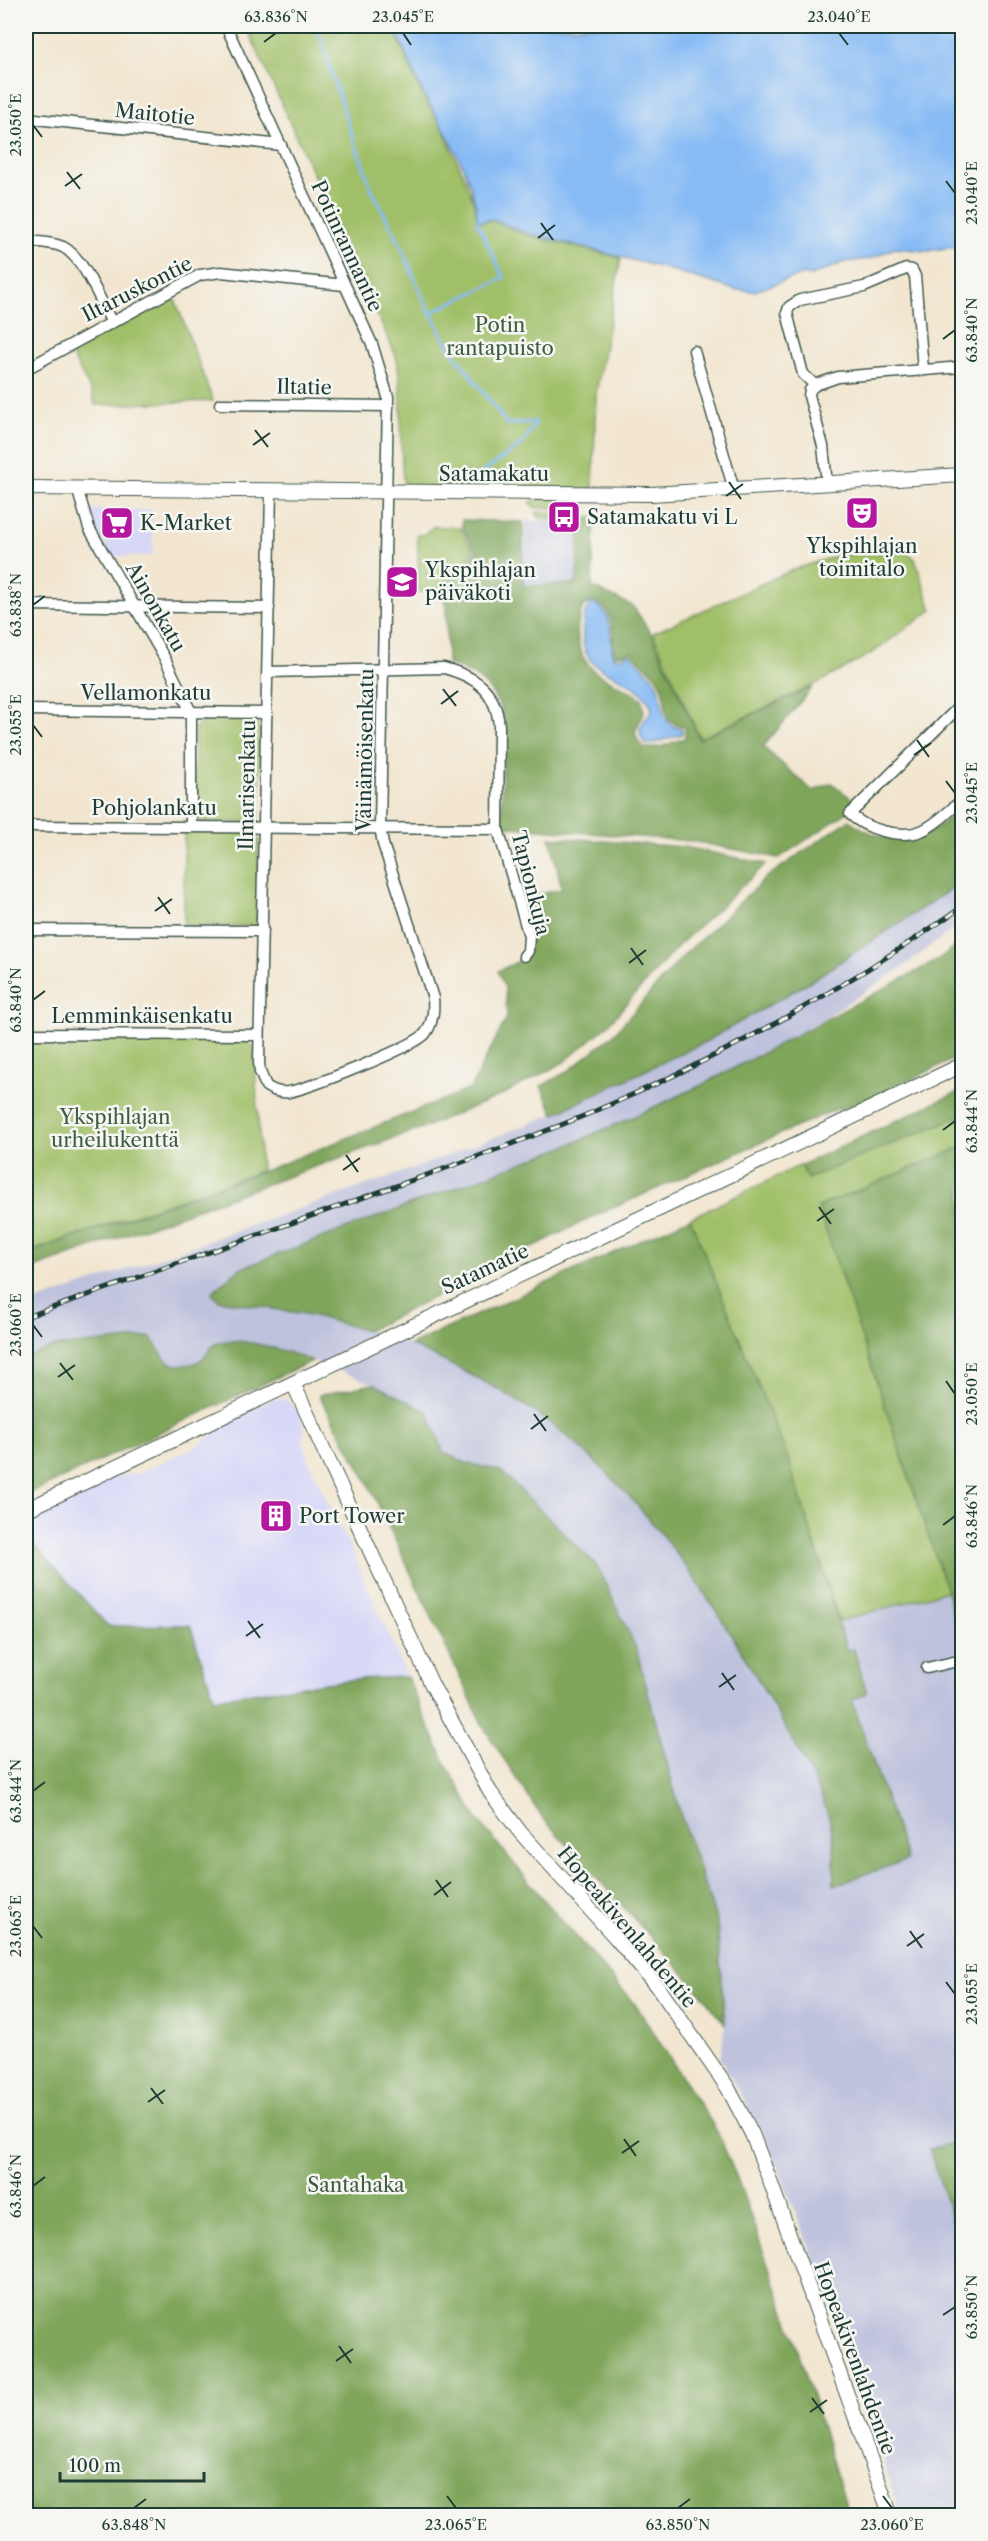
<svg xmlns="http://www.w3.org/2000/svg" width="988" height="2541" font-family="'Libre Caslon Text',serif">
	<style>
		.built { fill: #d7d7f8 }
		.industrial { fill: #bfc2dd }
		.green { fill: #a0bf67; stroke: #607e4e; stroke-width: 1.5 }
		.forest { fill: #80a65c; stroke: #507248; stroke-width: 1.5; fill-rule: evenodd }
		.water { fill: #87bbf5; stroke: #537c94; stroke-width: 1.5 }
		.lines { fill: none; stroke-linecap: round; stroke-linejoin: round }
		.stream { stroke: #87bbf5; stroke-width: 3 }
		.street-casing { stroke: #3f564b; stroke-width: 13 }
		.secondary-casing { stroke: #3f564b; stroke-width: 16 }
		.street { stroke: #fff; stroke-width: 10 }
		.secondary { stroke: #fff; stroke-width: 14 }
		.rail-casing { stroke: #1f3d34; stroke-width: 5 }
		.rail { stroke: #f6f6f2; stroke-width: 3; stroke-dasharray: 9; stroke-linecap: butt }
		.ticks { fill: none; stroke: #1f3d34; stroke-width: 2 }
		.labels { text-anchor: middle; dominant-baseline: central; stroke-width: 5; stroke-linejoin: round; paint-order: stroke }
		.street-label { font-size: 20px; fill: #1f3d34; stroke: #f6f6f2 }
		.park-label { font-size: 20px; fill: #3f5e41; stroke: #f6f6f2 }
		.poi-label { font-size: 20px; fill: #1f3d34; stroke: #f6f6f2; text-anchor: start }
		.neatline { fill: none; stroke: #1f3d34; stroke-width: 2 }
		.ticks-label { font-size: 15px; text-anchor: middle; fill: #1f3d34 }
	</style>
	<rect width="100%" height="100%" fill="#f6f6f2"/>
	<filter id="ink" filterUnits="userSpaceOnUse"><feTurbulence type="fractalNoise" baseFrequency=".0167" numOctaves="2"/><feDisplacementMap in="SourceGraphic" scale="12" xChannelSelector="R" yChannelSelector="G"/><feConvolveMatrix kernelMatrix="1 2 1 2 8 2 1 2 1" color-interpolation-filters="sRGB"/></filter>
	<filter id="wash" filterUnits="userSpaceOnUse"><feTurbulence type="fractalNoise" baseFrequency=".008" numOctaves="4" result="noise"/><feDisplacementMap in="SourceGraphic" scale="24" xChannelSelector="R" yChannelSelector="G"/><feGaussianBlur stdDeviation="1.35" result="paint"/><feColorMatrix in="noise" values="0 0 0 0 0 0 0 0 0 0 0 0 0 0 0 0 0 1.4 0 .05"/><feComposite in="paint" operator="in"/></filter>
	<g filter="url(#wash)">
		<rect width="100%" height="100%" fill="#f2e6d0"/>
		<g class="built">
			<polygon points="91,510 152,510 153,556 111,556 97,530"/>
			<polygon points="272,1399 284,1399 295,1408 301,1418 305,1431 303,1440 310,1465 350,1547 407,1677 356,1679 214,1698 190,1625 108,1626 27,1536 37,1511 84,1489 110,1478 141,1472 197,1446 237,1417"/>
		</g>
		<g class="industrial">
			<polygon points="526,521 579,521 575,584 523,585"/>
			<polygon points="962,882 962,922 899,970 800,1033 706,1083 569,1145 239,1269 219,1300 311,1315 411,1345 478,1377 526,1405 586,1452 659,1529 700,1585 764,1689 808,1767 825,1805 833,1833 834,1885 907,1859 852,1699 866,1694 854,1650 847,1651 839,1621 947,1591 962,1648 962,2141 929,2149 962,2249 962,2515 901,2515 827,2291 765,2137 720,2059 725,2024 717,1922 681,1816 501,1471 466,1463 444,1453 428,1412 374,1384 293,1353 243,1342 211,1348 203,1359 182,1366 169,1362 162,1354 159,1345 122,1341 54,1347 26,1357 26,1305 415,1168 554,1114 707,1041 807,983"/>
		</g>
		<g class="green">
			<path d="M 246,26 L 393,26 L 424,99 L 440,122 L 466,181 L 475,206 L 478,222 L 493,221 L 523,234 L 621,258 L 596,394 L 593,489 L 404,488 C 398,444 405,401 396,356 Z"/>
			<polygon points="173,294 213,401 95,405 92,393 70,352"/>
			<polygon points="535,499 572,499 575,503 572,508 535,508 530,503"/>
			<polygon points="540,512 567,513 569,514 563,519 540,518 536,513"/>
			<polygon points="434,526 460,528 474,551 437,591 419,592 418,586 410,586 410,577 419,577 417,535 423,535"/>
			<polygon points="907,552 915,559 932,610 872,653 818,683 700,738 653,633 792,570 839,555"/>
			<polygon points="209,717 252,718 261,727 259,816 251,823 199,822 194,817 195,727"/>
			<polygon points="184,831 251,832 259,839 257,926 184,926"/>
			<polygon points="26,1039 246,1040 254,1047 261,1171 26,1253"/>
			<polygon points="962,1115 962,1147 818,1207 947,1591 839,1621 788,1458 690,1218 801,1165 807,1179"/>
		</g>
		<g class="forest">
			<path d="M 581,517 L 595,517 L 592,587 L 633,606 L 652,635 L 699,739 L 813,687 L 763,747 L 813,791 L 832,783 L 857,803 L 845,814 L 779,858 L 690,841 L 501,826 L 504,724 C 500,691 478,673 447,664 L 446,606 L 441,591 L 477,551 L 462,527 L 462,520 L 523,522 L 523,586 L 576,584 ZM 592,602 C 618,606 611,637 614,656 L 631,652 C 641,662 657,674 662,687 C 669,706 659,723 685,727 L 685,738 C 675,741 650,754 641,745 C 638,742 636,736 635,732 L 644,712 L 642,699 C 628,688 612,683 598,674 C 576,658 573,630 583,606 Z"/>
			<path d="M 962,808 L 962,882 L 809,982 L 707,1041 L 554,1114 L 541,1086 L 567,1072 L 612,1036 L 684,955 L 768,876 L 849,820 C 867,834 897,844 920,837 C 935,831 949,818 962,808 Z"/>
			<polygon points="550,837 685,847 766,864 678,946 606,1027 564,1062 502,1095 425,1127 26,1271 26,1254 264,1171 470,1089 507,1017 505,988 498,971 526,958 522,898 562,889"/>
			<polygon points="962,942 962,1055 873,1098 832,1111 586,1220 367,1331 311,1315 219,1300 211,1293 239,1269 569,1145 637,1115 706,1083 934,962"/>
			<polygon points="962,1090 962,1115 807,1179 801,1165"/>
			<polygon points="962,1147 962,1625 956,1626 947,1591 818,1207"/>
			<path d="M 690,1218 L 788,1458 L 847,1651 L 854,1649 L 867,1693 L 852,1700 L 907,1860 L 834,1885 C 833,1867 836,1847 832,1830 C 824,1791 800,1755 781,1720 C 727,1623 669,1529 587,1454 C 536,1405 474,1375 410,1345 Z"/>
			<path d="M 150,1337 C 158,1344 161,1357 169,1362 C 179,1368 197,1365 204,1357 C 209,1352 212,1343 221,1342 C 245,1337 289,1352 312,1361 L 26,1495 L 26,1357 L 54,1347 Z"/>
			<polygon points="374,1384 428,1412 444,1453 466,1463 501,1471 597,1566 636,1648 681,1816 717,1922 725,2024 695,1986 541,1816 485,1730 368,1483 319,1395"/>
			<polygon points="26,1536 108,1626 190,1625 214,1698 356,1679 407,1677 443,1758 477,1819 545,1901 635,2004 717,2131 737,2178 793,2334 849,2515 26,2515"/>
			<polygon points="962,2141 962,2249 929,2149"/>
		</g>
		<g class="water">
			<path d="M 395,26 L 962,26 L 962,250 L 952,247 L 928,251 L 894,248 L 870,259 L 844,262 L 811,276 L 803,274 L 755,291 L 736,290 L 671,270 L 524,232 L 493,219 L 477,222 C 477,182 446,133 426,98 C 414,76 404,49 395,26 Z"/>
			<path d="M 591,603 C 615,608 609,639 613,656 L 617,659 L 630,654 C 639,663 650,672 656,683 C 667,700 655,724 682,729 L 682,734 L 651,744 L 645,744 C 633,725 646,724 652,708 C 632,665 579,684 583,629 C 584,620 584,610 591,603 Z"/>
		</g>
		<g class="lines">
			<g class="stream">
				<polyline points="317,26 348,124 372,190 399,242 427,307 450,348 507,424 536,422 522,444 477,476"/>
				<polyline points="432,312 504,278 477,222"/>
			</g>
		</g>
	</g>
	<g filter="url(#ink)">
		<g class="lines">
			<defs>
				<g id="street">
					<path d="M 226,26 L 372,344 L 388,397 L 380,827 L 383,844 L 433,998 C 434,1010 433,1024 425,1034 C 413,1047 308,1089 288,1092 C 279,1093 273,1091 266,1086 L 260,1072 L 259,1062 L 271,490"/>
					<polyline points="26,118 281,145"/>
					<path d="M 26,241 C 37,242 52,242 63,247 C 84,258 100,300 111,321"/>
					<polyline points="694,351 734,490"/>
					<polyline points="26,369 200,275 221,272 344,285"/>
					<polyline points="815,385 803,374 787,313 789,307 800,300 864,287 906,269 912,270 915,276 923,369"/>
					<polyline points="220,404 388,406"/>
					<polyline points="827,484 823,446 809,396 810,390 815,385 838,377 962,367"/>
					<polyline points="77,488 89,528 164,657 191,712 191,826"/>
					<polyline points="26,605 269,608"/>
					<path d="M 268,672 L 444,668 C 477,677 496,691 499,726 L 498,829 L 529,936 L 528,951 L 524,956"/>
					<path d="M 962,704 L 850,814 C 865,829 900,839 921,831 C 936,825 950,810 962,800"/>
					<polyline points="26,710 267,713"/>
					<polyline points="26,826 498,829"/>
					<polyline points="26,930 263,931"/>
					<polyline points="26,1034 259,1035"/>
					<polyline points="927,1668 962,1660"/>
				</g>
				<g id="secondary">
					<polyline points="26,488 651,494 962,475"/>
					<polyline points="293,1383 432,1685 490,1792 520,1832 616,1938 660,1990 728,2088 752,2134 770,2181 891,2516"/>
					<polyline points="26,1510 962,1065"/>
				</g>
			</defs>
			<use href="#street" class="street-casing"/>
			<use href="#secondary" class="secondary-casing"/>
			<use href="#street" class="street"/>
			<use href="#secondary" class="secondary"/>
			<defs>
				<path id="rail" d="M 26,1317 C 134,1279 243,1240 351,1202 C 432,1173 514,1145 593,1112 C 723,1057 847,987 962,907"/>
			</defs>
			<use href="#rail" class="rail-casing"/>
			<use href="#rail" class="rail"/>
		</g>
	</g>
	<path class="ticks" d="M 403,33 L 411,45M 839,33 L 848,45M 264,42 L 276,33M 33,125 L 42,137M 67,172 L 80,189M 946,181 L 955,193M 65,186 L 82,174M 541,223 L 553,240M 538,238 L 555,225M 943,339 L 955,330M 255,430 L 268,447M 253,445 L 270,433M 729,482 L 741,499M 726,496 L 743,484M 33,605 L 45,596M 443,689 L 456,706M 441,704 L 458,691M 33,725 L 42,737M 917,740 L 929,757M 914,755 L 931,743M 946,781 L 955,793M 158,897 L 170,914M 155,911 L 172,899M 631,948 L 643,965M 629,963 L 646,950M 33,1000 L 45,991M 943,1130 L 955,1121M 346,1155 L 358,1172M 343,1170 L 360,1158M 819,1207 L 831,1224M 817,1221 L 834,1209M 33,1325 L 42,1337M 60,1363 L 73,1380M 58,1377 L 75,1365M 946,1381 L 955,1394M 534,1414 L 546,1431M 531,1429 L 548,1416M 943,1525 L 955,1516M 248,1621 L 260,1638M 246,1636 L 263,1624M 722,1673 L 734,1690M 719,1687 L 736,1675M 33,1791 L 45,1782M 436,1880 L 448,1897M 434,1895 L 451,1882M 33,1926 L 42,1938M 910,1931 L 922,1948M 907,1946 L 924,1934M 946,1982 L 955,1994M 151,2088 L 163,2104M 148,2102 L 165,2090M 624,2139 L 636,2156M 622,2153 L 639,2141M 33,2186 L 45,2177M 943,2315 L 955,2307M 339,2346 L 351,2363M 336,2361 L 353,2349M 812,2398 L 824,2414M 810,2412 L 827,2400M 447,2496 L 456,2508M 883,2496 L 892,2508M 134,2508 L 146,2499M 678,2508 L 690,2499"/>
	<defs>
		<symbol id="theatre-square" viewBox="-11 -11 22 22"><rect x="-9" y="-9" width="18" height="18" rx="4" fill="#b5179e" stroke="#f6f6f2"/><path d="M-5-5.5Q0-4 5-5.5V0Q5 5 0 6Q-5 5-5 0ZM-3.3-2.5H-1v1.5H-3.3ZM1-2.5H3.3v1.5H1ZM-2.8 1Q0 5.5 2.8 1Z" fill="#fff"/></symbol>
		<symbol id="bus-square" viewBox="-11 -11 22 22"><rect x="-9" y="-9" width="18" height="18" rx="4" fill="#b5179e" stroke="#f6f6f2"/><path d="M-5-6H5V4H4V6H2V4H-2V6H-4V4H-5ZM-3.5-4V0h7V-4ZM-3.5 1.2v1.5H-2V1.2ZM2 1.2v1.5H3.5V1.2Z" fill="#fff"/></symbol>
		<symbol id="supermarket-square" viewBox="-11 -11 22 22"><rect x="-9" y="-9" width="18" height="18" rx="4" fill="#b5179e" stroke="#f6f6f2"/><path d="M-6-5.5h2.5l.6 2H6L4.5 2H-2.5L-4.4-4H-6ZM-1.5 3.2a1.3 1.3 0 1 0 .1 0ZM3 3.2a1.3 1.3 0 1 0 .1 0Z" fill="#fff"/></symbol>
		<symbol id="school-square" viewBox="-11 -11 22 22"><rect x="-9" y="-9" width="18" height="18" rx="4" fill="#b5179e" stroke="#f6f6f2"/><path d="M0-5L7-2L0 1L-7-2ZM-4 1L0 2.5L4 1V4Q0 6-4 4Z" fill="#fff"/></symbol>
		<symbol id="building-square" viewBox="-11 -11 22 22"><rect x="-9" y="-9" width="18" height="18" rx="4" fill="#b5179e" stroke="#f6f6f2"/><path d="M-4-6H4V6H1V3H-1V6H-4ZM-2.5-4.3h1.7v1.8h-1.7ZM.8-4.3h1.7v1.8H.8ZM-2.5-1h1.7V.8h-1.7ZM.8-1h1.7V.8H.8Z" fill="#fff"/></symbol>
	</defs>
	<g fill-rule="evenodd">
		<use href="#theatre-square" x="843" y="494" width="38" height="38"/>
		<use href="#bus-square" x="545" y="498" width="38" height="38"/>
		<use href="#supermarket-square" x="98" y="504" width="38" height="38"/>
		<use href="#school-square" x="383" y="563" width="38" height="38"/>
		<use href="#building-square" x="257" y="1497" width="38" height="38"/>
	</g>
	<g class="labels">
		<g class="street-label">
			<text transform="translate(155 114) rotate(6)">Maitotie</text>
			<text transform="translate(347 246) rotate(65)">Potinrannantie</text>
			<text transform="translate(137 289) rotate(-27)">Iltaruskontie</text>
			<text transform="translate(304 387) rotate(1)">Iltatie</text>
			<text x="494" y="474">Satamakatu</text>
			<text transform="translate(156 607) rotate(60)">Ainonkatu</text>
			<text x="146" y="693">Vellamonkatu</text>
			<text transform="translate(365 750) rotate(-89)">Väinämöisenkatu</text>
			<text transform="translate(247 785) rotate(-89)">Ilmarisenkatu</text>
			<text x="154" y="808">Pohjolankatu</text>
			<text transform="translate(531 883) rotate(76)">Tapionkuja</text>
			<text x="142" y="1016">Lemminkäisenkatu</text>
			<text transform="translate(485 1269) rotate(-25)">Satamatie</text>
			<text transform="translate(627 1927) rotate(50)">Hopeakivenlahdentie</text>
			<text transform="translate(855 2358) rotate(70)">Hopeakivenlahdentie</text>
		</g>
		<g class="park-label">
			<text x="500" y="325">Potin<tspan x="500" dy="23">rantapuisto</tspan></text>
			<text x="115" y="1117">Ykspihlajan<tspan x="115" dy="23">urheilukenttä</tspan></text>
			<text x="356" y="2185">Santahaka</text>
		</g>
		<g class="poi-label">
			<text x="587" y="517">Satamakatu vi L</text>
			<text x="140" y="523">K-Market</text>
			<text x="862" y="546" text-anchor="middle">Ykspihlajan<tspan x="862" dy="23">toimitalo</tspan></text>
			<text x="425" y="570">Ykspihlajan<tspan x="425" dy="23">päiväkoti</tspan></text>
			<text x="299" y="1516">Port Tower</text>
		</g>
	</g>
	<rect width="988" height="2541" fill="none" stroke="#f6f6f2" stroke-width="66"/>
	<path d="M60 2472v9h144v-9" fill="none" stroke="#1f3d34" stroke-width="3"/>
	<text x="69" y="2472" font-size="18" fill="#1f3d34" stroke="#f6f6f2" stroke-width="4.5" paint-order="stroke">100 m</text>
	<rect x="33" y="33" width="922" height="2475" class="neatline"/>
	<g class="ticks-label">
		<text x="276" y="22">63.836°N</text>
		<text x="403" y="22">23.045°E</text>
		<text x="839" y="22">23.040°E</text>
		<text transform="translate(16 125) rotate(-90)" y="5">23.050°E</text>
		<text transform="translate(972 193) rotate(-90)" y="5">23.040°E</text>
		<text transform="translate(972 330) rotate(-90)" y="5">63.840°N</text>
		<text transform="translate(16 605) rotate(-90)" y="5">63.838°N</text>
		<text transform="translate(16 725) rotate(-90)" y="5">23.055°E</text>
		<text transform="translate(972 793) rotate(-90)" y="5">23.045°E</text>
		<text transform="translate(16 1000) rotate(-90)" y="5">63.840°N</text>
		<text transform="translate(972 1121) rotate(-90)" y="5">63.844°N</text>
		<text transform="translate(16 1325) rotate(-90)" y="5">23.060°E</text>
		<text transform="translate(972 1394) rotate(-90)" y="5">23.050°E</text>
		<text transform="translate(972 1516) rotate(-90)" y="5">63.846°N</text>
		<text transform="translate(16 1791) rotate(-90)" y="5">63.844°N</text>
		<text transform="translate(16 1926) rotate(-90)" y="5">23.065°E</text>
		<text transform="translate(972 1994) rotate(-90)" y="5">23.055°E</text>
		<text transform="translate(16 2186) rotate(-90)" y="5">63.846°N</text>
		<text transform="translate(972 2307) rotate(-90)" y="5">63.850°N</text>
		<text x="134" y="2530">63.848°N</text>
		<text x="456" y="2530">23.065°E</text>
		<text x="678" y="2530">63.850°N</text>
		<text x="892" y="2530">23.060°E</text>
	</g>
</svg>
